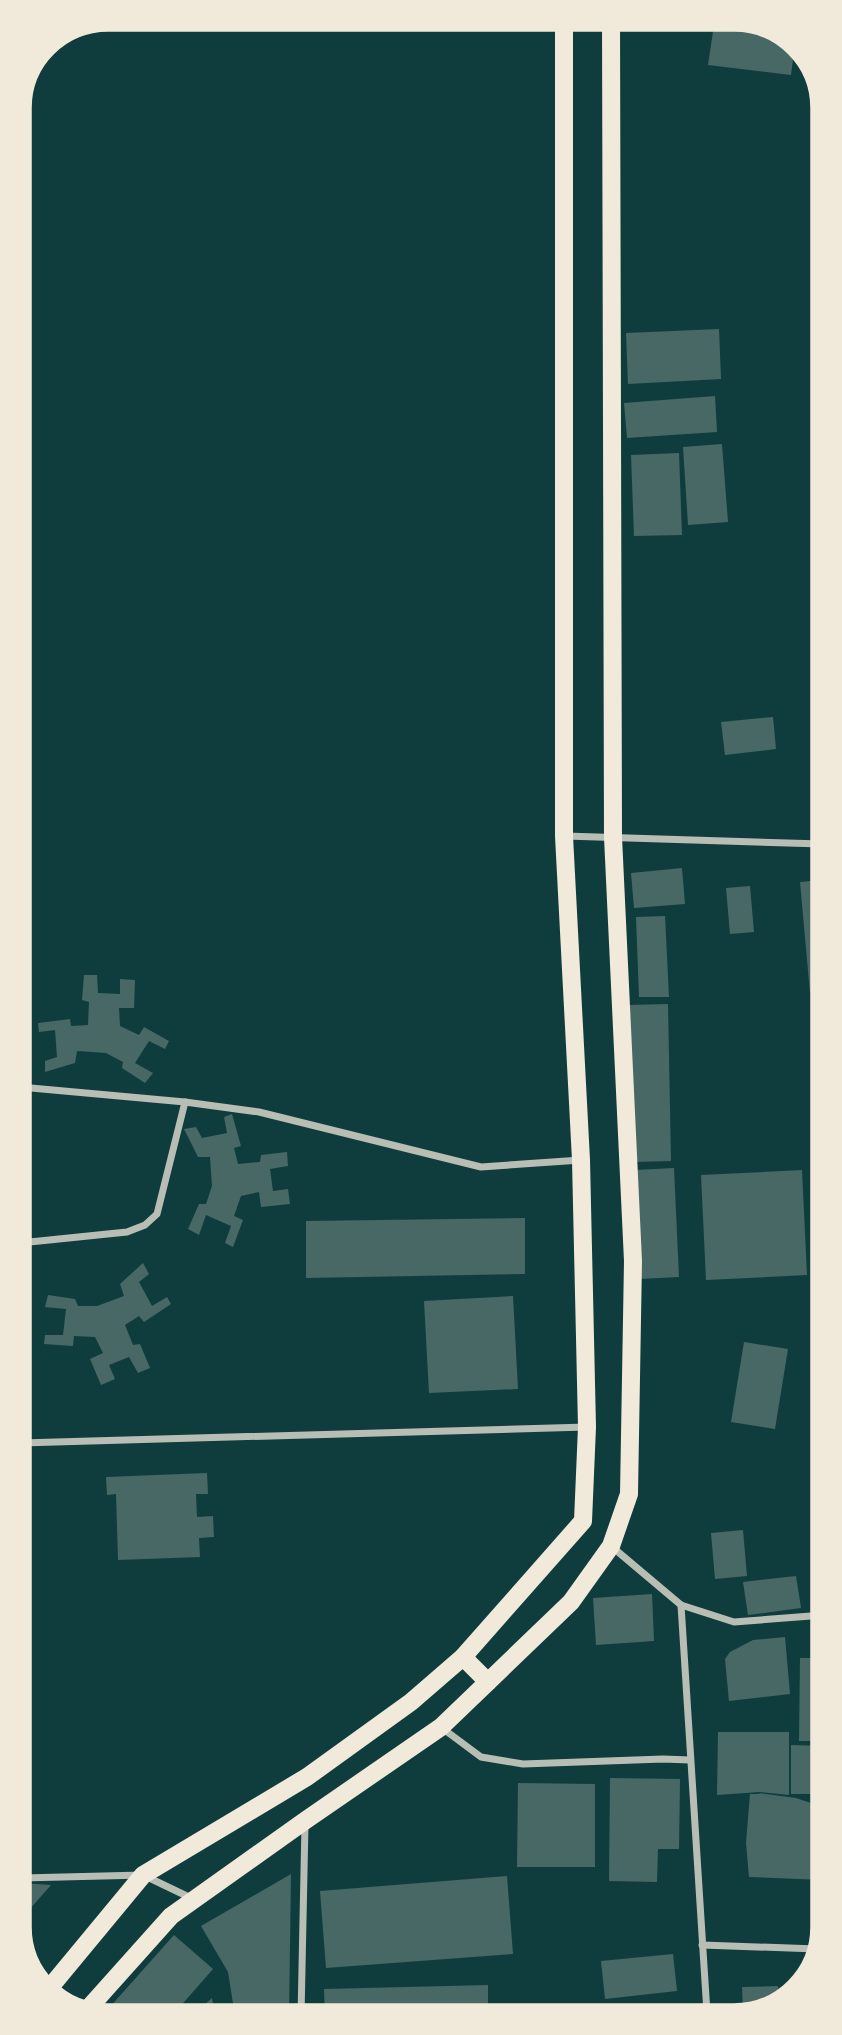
<svg xmlns="http://www.w3.org/2000/svg" width="842" height="2035" font-family="'Work Sans',sans-serif">
	<style>
		.building { fill: #486865 }
		.lines { fill: none; stroke-linecap: round; stroke-linejoin: round }
		.minor { stroke: #b8beb3; stroke-width: 7 }
		.primary { stroke: #f1e9da; stroke-width: 18 }
		.rim { fill: none; stroke: #f1e9da; stroke-width: 3.5 }
	</style>
	<rect width="100%" height="100%" fill="#0f3d3e"/>
	<g class="building">
		<polygon points="715,18 744,19 742,32 791,38 795,44 791,75 708,65"/>
		<polygon points="719,329 721,379 628,384 626,333"/>
		<polygon points="715,396 717,432 627,438 624,403"/>
		<polygon points="722,444 728,522 688,525 683,447"/>
		<polygon points="679,453 682,535 634,536 631,455"/>
		<polygon points="821,532 821,597 820,597 811,534"/>
		<polygon points="773,717 776,749 725,755 721,722"/>
		<polygon points="682,868 685,904 634,908 631,873"/>
		<polygon points="822,880 822,992 810,993 800,882"/>
		<polygon points="750,886 754,932 730,934 726,888"/>
		<polygon points="665,916 669,997 639,997 636,917"/>
		<polygon points="84,975 97,975 98,993 120,994 120,979 135,980 134,1008 119,1008 120,1026 139,1035 144,1027 169,1041 165,1049 149,1041 135,1063 153,1073 145,1083 122,1068 123,1062 106,1053 77,1051 75,1063 45,1072 45,1061 57,1057 55,1030 39,1032 38,1023 70,1019 71,1026 88,1025 89,1002 82,1000"/>
		<polygon points="668,1004 671,1161 632,1162 628,1005"/>
		<polygon points="822,1018 822,1086 819,1086 812,1019"/>
		<polygon points="232,1114 241,1146 234,1148 238,1164 260,1162 261,1155 287,1152 288,1166 270,1169 273,1191 288,1189 290,1204 261,1207 259,1192 241,1196 234,1216 243,1220 233,1247 225,1243 231,1226 206,1215 199,1235 188,1229 199,1204 206,1204 212,1186 210,1157 198,1157 184,1129 196,1127 202,1138 227,1133 224,1117"/>
		<polygon points="674,1168 679,1277 639,1279 635,1170"/>
		<polygon points="802,1170 807,1275 706,1280 701,1175"/>
		<polygon points="525,1218 525,1274 306,1278 306,1221"/>
		<polygon points="143,1263 149,1274 139,1282 152,1306 167,1297 171,1304 144,1322 139,1316 125,1325 133,1345 140,1344 150,1368 138,1373 129,1357 109,1365 115,1379 101,1385 90,1359 103,1353 95,1337 74,1336 73,1346 44,1344 45,1335 63,1335 66,1309 45,1307 48,1295 75,1299 78,1306 97,1306 124,1296 120,1284"/>
		<polygon points="513,1296 518,1389 429,1393 424,1301"/>
		<polygon points="744,1342 788,1349 775,1429 731,1422"/>
		<polygon points="207,1473 208,1494 196,1494 197,1517 213,1516 214,1537 199,1538 200,1557 118,1560 116,1494 107,1495 106,1477"/>
		<polygon points="743,1530 747,1576 715,1579 711,1533"/>
		<polygon points="796,1576 801,1608 748,1615 743,1582"/>
		<polygon points="652,1594 654,1641 596,1645 593,1598"/>
		<polygon points="785,1637 790,1694 729,1701 725,1659 730,1652 753,1640"/>
		<polygon points="800,1658 824,1658 824,1741 799,1741"/>
		<polygon points="718,1732 789,1732 789,1795 760,1792 717,1795"/>
		<polygon points="791,1745 824,1746 824,1794 791,1794"/>
		<polygon points="610,1778 680,1779 679,1849 658,1849 657,1882 609,1881"/>
		<polygon points="518,1783 595,1784 595,1867 517,1867"/>
		<polygon points="758,1793 796,1798 823,1807 823,1880 749,1877 746,1843 750,1794 760,1794"/>
		<polygon points="291,1874 289,2016 235,2016 228,1972 201,1926"/>
		<polygon points="507,1876 513,1954 326,1968 320,1891"/>
		<polygon points="22,1883 51,1885 22,1918"/>
		<polygon points="174,1935 213,1969 171,2017 101,2017"/>
		<polygon points="673,1954 677,1991 605,1999 601,1961"/>
		<polygon points="488,1985 488,2015 325,2016 324,1989"/>
		<polygon points="778,1986 779,2001 763,2013 743,2013 742,1987"/>
		<polygon points="212,1998 215,2017 191,2017"/>
	</g>
	<g class="lines">
		<g class="minor">
			<polyline points="565,836 822,844"/>
			<polyline points="20,1087 185,1102 259,1112 481,1167 581,1160"/>
			<polyline points="20,1243 127,1232 145,1225 157,1214 185,1102"/>
			<polyline points="21,1443 587,1427"/>
			<polyline points="611,1546 681,1605 734,1622 824,1615"/>
			<polyline points="681,1605 707,2013"/>
			<polyline points="442,1728 481,1757 523,1764 663,1759 690,1760"/>
			<polyline points="22,1878 143,1875 191,1898"/>
			<polyline points="702,1945 817,1949"/>
			<polyline points="301,2016 305,1824"/>
		</g>
		<g class="primary">
			<polyline points="463,1657 488,1682"/>
			<polyline points="47,1991 143,1875 307,1777 411,1702 463,1657 583,1521 587,1427 581,1160 564,836 564,18"/>
			<polyline points="86,2011 171,1916 306,1820 441,1727 571,1602 611,1546 629,1494 633,1261 613,837 611,18"/>
		</g>
	</g>
	<path d="M0 0H842V2035H0ZM108 30H734A78 78 0 0 1 812 108V1927A78 78 0 0 1 734 2005H108A78 78 0 0 1 30 1927V108A78 78 0 0 1 108 30Z" fill="#f1e9da" fill-rule="evenodd"/>
	<path class="rim" d="M108 30H734A78 78 0 0 1 812 108V1927A78 78 0 0 1 734 2005H108A78 78 0 0 1 30 1927V108A78 78 0 0 1 108 30Z"/>
</svg>
